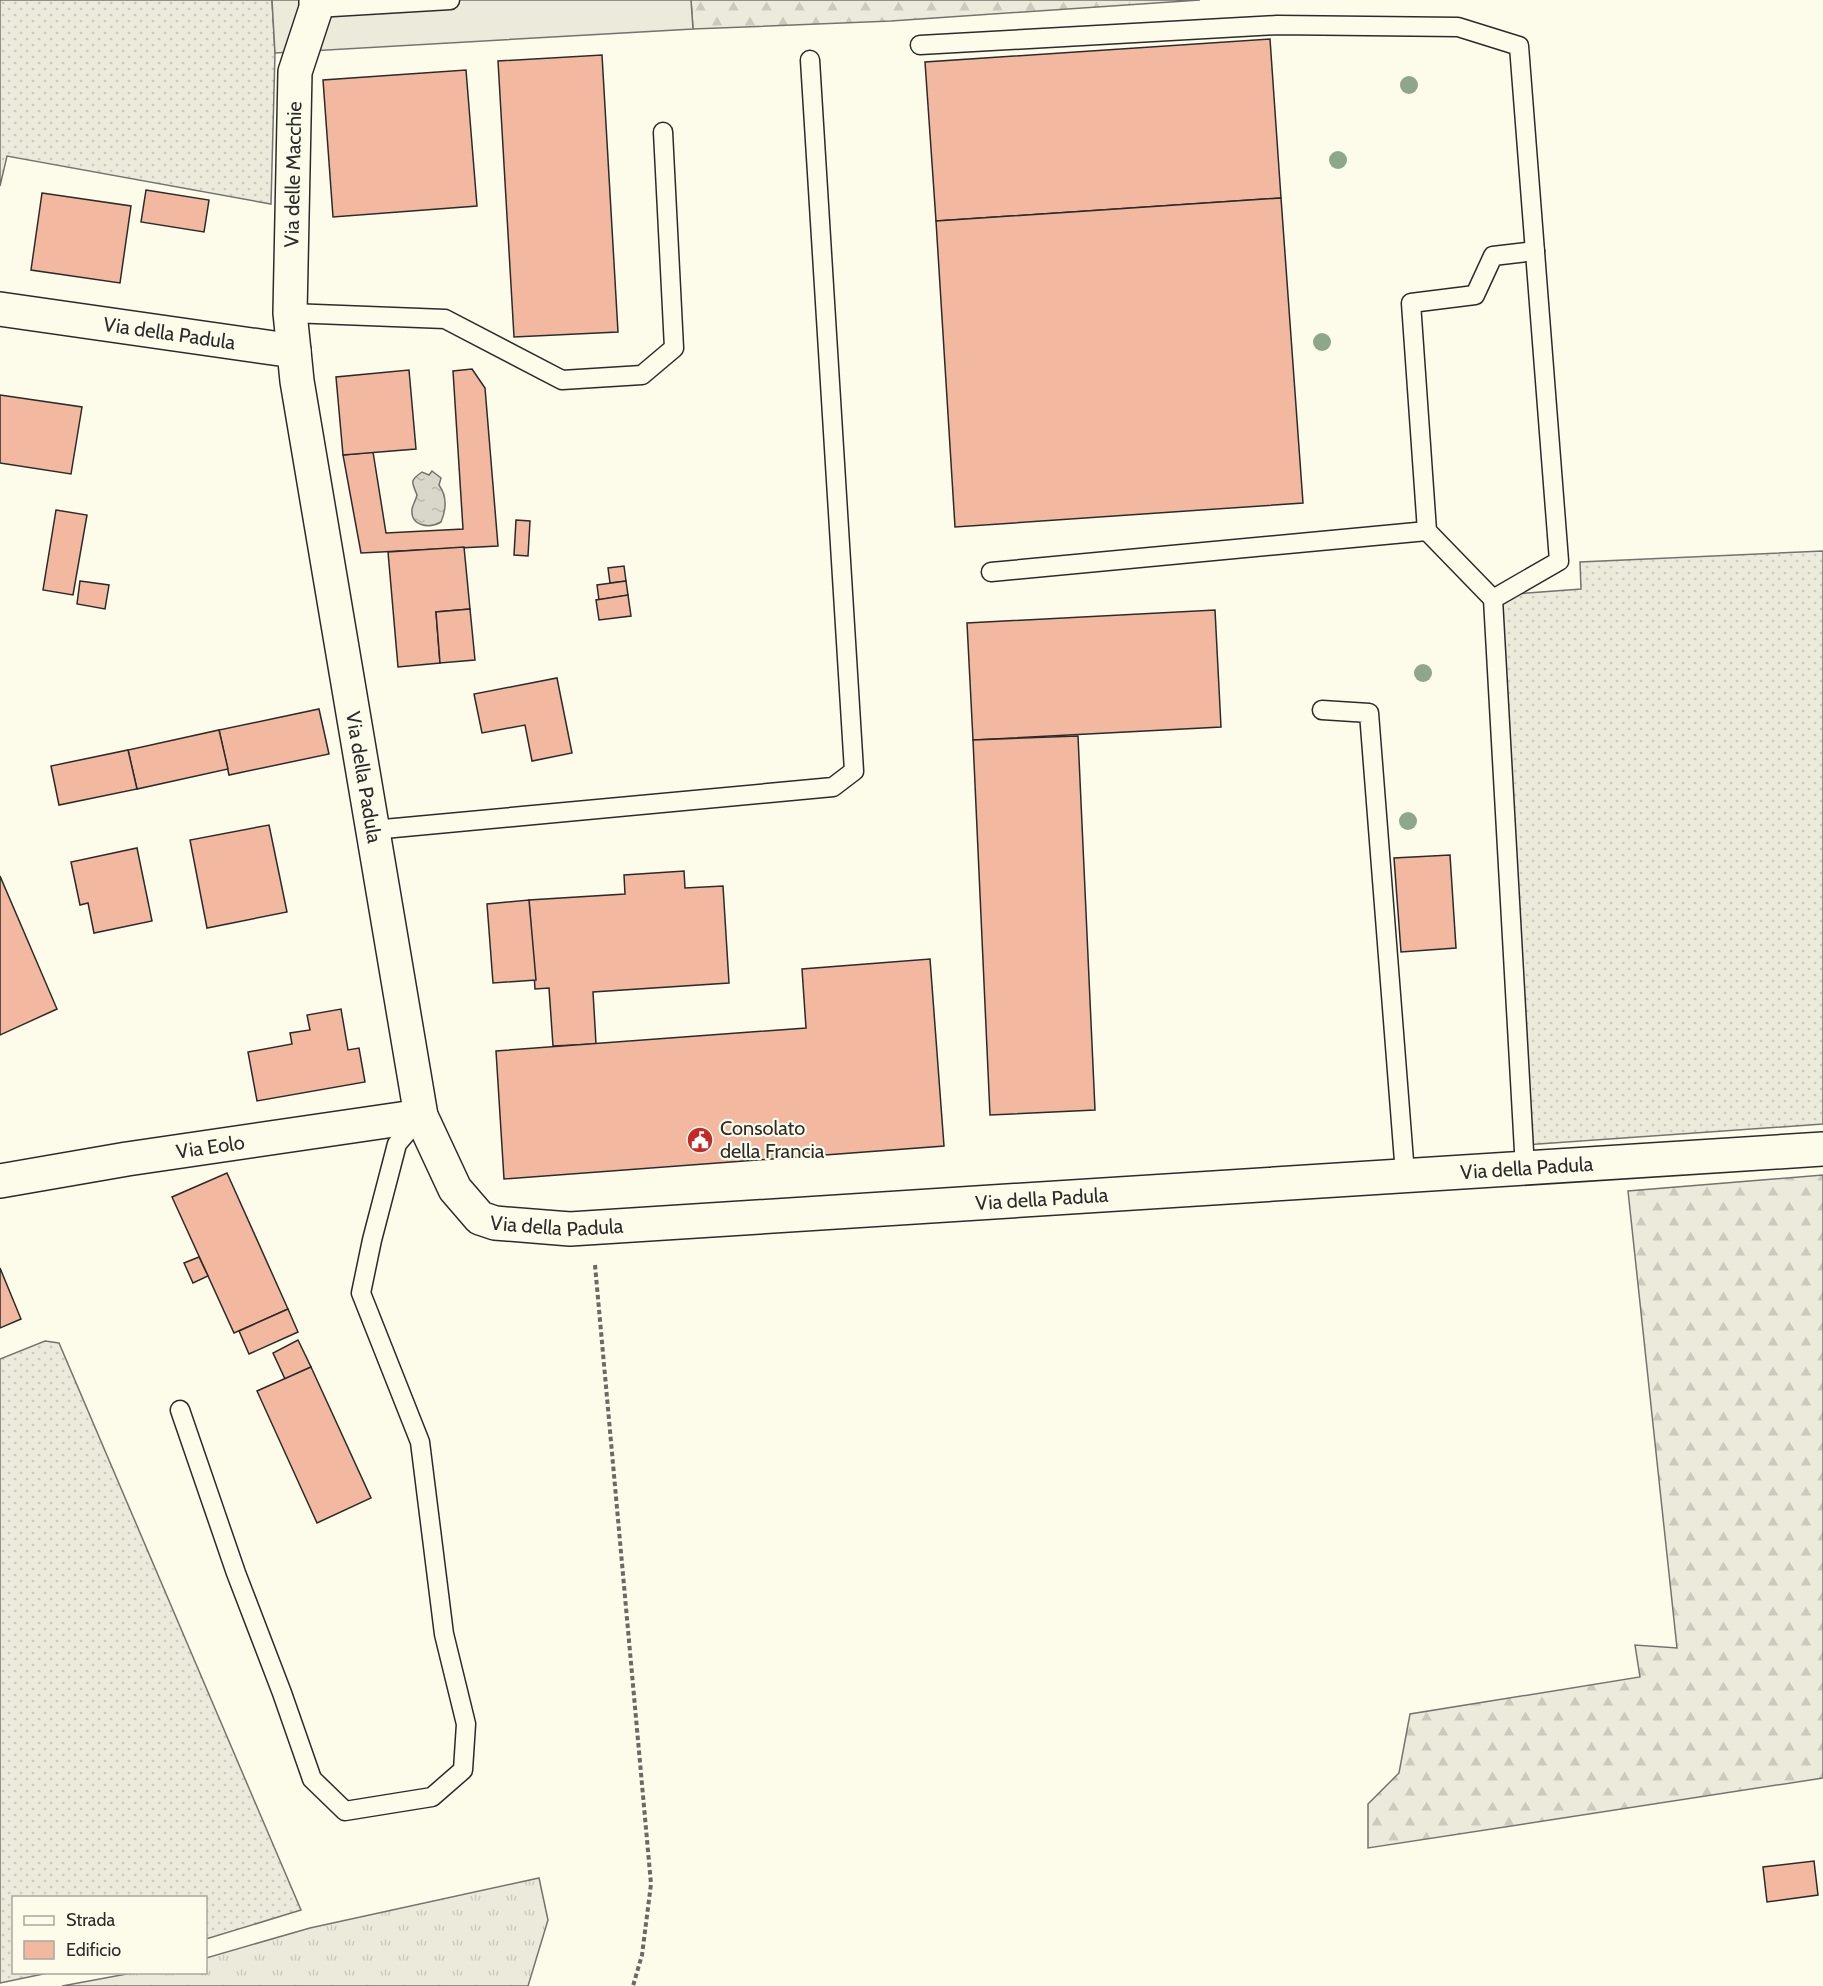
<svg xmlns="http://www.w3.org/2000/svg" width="1823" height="1986" font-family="Cabin,sans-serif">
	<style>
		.grass { fill: url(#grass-tufts); stroke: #74746e; stroke-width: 1.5 }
		.forest { fill: url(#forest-firs); stroke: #74746e; stroke-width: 1.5 }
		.garden { fill: url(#garden-dots); stroke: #74746e; stroke-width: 1.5 }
		.parking { fill: #eceadb; stroke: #74746e; stroke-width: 1.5 }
		.water { fill: url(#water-ripples); stroke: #74746e; stroke-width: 1.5 }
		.building { fill: #f2b8a0; stroke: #2b2b2b; stroke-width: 1.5 }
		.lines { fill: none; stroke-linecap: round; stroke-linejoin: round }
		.lane-casing { stroke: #2b2b2b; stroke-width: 21 }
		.street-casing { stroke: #2b2b2b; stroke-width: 36 }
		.path { stroke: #6a6964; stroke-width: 4; stroke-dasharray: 4.5 3; stroke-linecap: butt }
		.lane { stroke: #fdfbea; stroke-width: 18 }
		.street { stroke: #fdfbea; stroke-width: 33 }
		.tree { fill: #8ea78a }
		.labels { text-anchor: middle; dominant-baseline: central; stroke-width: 4.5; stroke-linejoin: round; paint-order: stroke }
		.street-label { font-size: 20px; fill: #2b2b2b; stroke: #fdfbea }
		.poi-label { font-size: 20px; fill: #2b2b2b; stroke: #fdfbea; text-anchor: start }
	</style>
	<defs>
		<pattern id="grass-tufts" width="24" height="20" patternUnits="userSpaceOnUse" patternTransform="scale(1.5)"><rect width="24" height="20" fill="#ecebdb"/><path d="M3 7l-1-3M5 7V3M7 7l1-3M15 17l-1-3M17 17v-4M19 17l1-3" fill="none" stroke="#cbcabc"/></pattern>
		<pattern id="forest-firs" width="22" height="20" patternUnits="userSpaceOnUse" patternTransform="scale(1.5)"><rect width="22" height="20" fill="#ecebdb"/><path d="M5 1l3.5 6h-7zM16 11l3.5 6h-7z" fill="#cbcabc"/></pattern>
		<pattern id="garden-dots" width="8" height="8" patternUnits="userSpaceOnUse" patternTransform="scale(1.5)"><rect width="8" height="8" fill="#ecebdb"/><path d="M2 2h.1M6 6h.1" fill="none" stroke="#cbcabc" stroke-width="1.8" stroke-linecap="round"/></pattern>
		<pattern id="water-ripples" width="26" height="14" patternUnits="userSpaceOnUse" patternTransform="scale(1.5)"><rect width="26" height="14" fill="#d8d7c9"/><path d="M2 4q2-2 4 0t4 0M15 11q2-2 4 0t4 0" fill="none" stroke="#bab9ad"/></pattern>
	</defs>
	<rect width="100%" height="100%" fill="#fdfbea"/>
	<polygon class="grass" points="539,1878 548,1920 528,1986 62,1986 132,1973 206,1972 206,1958 310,1928"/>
	<g class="forest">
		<polygon points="691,0 1200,0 891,21 693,29"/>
		<polygon points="1823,1175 1823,1778 1368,1848 1368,1804 1399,1773 1410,1714 1640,1677 1635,1645 1677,1648 1628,1191"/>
	</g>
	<g class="garden">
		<polygon points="0,0 272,0 275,53 271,204 7,156 0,186"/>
		<polygon points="1823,551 1823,1124 1523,1145 1488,596 1581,589 1580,562"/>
		<polygon points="45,1341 59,1343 301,1910 206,1939 206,1898 14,1898 14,1972 48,1973 0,1983 0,1359"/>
	</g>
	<polygon class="parking" points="272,0 691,0 693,29 275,53"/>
	<path class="water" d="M 432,471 L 441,478 L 439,485 C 447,496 446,510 441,522 C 429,529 410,526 412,509 C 413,504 416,500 417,495 C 412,482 409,481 422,472 L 429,475 Z"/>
	<g class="building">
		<polygon points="1270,39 1281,198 936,221 925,62"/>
		<polygon points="602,55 618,332 514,337 498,61"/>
		<polygon points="466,70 477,206 333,217 323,80"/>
		<polygon points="146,190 209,200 204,232 141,222"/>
		<polygon points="42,193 131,206 120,283 31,270"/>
		<polygon points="1281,198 1303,503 955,527 936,221"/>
		<polygon points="472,369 485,388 498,546 361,553 343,455 373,452 386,533 463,529 453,371"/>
		<polygon points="409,370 416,449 343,455 336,377"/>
		<polygon points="0,395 82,407 71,474 0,463"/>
		<polygon points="56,510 87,515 73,595 43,590"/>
		<polygon points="516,520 530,521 528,556 514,555"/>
		<polygon points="464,547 470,609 436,612 440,663 398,667 388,552"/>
		<polygon points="624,566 626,581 610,583 608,568"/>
		<polygon points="80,581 109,585 105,609 77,604"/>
		<polygon points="626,581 628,595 599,600 597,585"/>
		<polygon points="628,595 631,616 599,620 596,600"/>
		<polygon points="470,609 475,660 440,663 436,612"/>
		<polygon points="1215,610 1221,727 973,740 967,623"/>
		<polygon points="557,678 572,753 532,761 525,725 482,733 474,694"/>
		<polygon points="319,709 329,754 229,775 219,730"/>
		<polygon points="219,730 228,769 137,789 128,750"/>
		<polygon points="1078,736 1095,1110 990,1115 973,740"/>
		<polygon points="128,750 137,789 59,805 51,766"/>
		<polygon points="269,825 287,912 207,928 190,840"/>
		<polygon points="137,848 152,921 94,933 88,903 80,905 71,862"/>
		<polygon points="1450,855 1456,948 1401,952 1394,858"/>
		<polygon points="684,871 685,888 723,886 729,983 593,992 596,1044 553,1046 549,988 535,989 529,900 625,894 624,875"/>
		<polygon points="0,876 57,1009 0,1035"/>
		<polygon points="529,900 536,980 493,983 487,904"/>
		<polygon points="930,959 944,1146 504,1179 496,1051 806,1028 802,969"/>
		<polygon points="341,1009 348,1050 359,1048 365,1082 257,1101 248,1052 292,1044 290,1033 310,1030 307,1015"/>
		<polygon points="227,1173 288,1309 234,1333 172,1197"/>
		<polygon points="199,1257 208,1276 193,1283 184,1263"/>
		<polygon points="0,1268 21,1319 0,1328"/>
		<polygon points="288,1309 298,1332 249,1354 239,1331"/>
		<polygon points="298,1340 311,1367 285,1379 273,1353"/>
		<polygon points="311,1367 371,1498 317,1523 257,1391"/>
		<polygon points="1814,1861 1818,1895 1767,1902 1763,1867"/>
	</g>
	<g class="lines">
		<defs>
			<g id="lane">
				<polyline points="316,8 450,0"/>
				<polyline points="920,45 1277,25 1458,27 1519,46 1559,561 1493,599"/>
				<polyline points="290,313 445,319 562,380 642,375 674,348 663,132"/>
				<polyline points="991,572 1427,531"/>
				<polyline points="1322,710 1369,713 1405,1174"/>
				<polyline points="373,830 833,787 854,771 810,60"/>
				<polyline points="1525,1169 1493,599 1427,531 1411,303 1475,295 1493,256 1535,251"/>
				<polyline points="180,1410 236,1573 282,1693 312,1779 345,1811 432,1797 463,1770 466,1724 444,1634 420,1442 361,1293 372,1240 397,1144 420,1117"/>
			</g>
			<g id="street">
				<path id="s1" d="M 0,309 L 294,351 L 297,381 L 421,1116 L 455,1189 L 480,1218 L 495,1223 L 570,1229 L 1823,1149"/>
				<path id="s2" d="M 294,351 L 290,313 L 295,72 L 316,8 L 316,0"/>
				<path id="s3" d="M 0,1181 L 127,1159 L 421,1116"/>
			</g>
		</defs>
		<use href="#lane" class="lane-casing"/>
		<use href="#street" class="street-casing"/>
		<polyline class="path" points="595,1265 651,1884 642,1955 633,1986"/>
		<use href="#lane" class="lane"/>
		<use href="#street" class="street"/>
	</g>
	<g class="tree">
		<circle cx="1409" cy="85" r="9"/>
		<circle cx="1338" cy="160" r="9"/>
		<circle cx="1322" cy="342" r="9"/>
		<circle cx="1423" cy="673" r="9"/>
		<circle cx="1408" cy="821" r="9"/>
	</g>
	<defs>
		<symbol id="civic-disc" viewBox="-11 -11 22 22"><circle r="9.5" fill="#c62828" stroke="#fdfbea"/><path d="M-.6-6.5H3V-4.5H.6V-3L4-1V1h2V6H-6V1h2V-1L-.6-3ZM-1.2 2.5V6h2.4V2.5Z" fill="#fff"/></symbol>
	</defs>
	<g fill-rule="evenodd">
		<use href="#civic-disc" x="685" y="1125" width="30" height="30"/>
	</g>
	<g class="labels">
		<g class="street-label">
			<text stroke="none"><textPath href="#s2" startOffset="177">Via delle Macchie</textPath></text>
			<text stroke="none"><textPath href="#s1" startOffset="171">Via della Padula</textPath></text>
			<text stroke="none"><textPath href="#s1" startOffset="729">Via della Padula</textPath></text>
			<text stroke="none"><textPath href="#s3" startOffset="213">Via Eolo</textPath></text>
			<text stroke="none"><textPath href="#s1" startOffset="2241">Via della Padula</textPath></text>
			<text stroke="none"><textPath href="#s1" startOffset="1755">Via della Padula</textPath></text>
			<text stroke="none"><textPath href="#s1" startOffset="1269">Via della Padula</textPath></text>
		</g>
		<g class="poi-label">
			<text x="720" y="1128">Consolato<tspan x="720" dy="23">della Francia</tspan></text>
		</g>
	</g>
	<rect x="12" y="1896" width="195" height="78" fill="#fdfbea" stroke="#a9a89e" stroke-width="1.5"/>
	<rect x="24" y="1916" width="30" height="9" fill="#fdfbea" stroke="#a9a89e" stroke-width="1.5"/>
	<text x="66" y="1926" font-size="18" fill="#2b2b2b">Strada</text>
	<rect x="24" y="1941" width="30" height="18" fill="#f2b8a0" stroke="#a9a89e" stroke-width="1.5"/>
	<text x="66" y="1956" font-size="18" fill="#2b2b2b">Edificio</text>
</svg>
